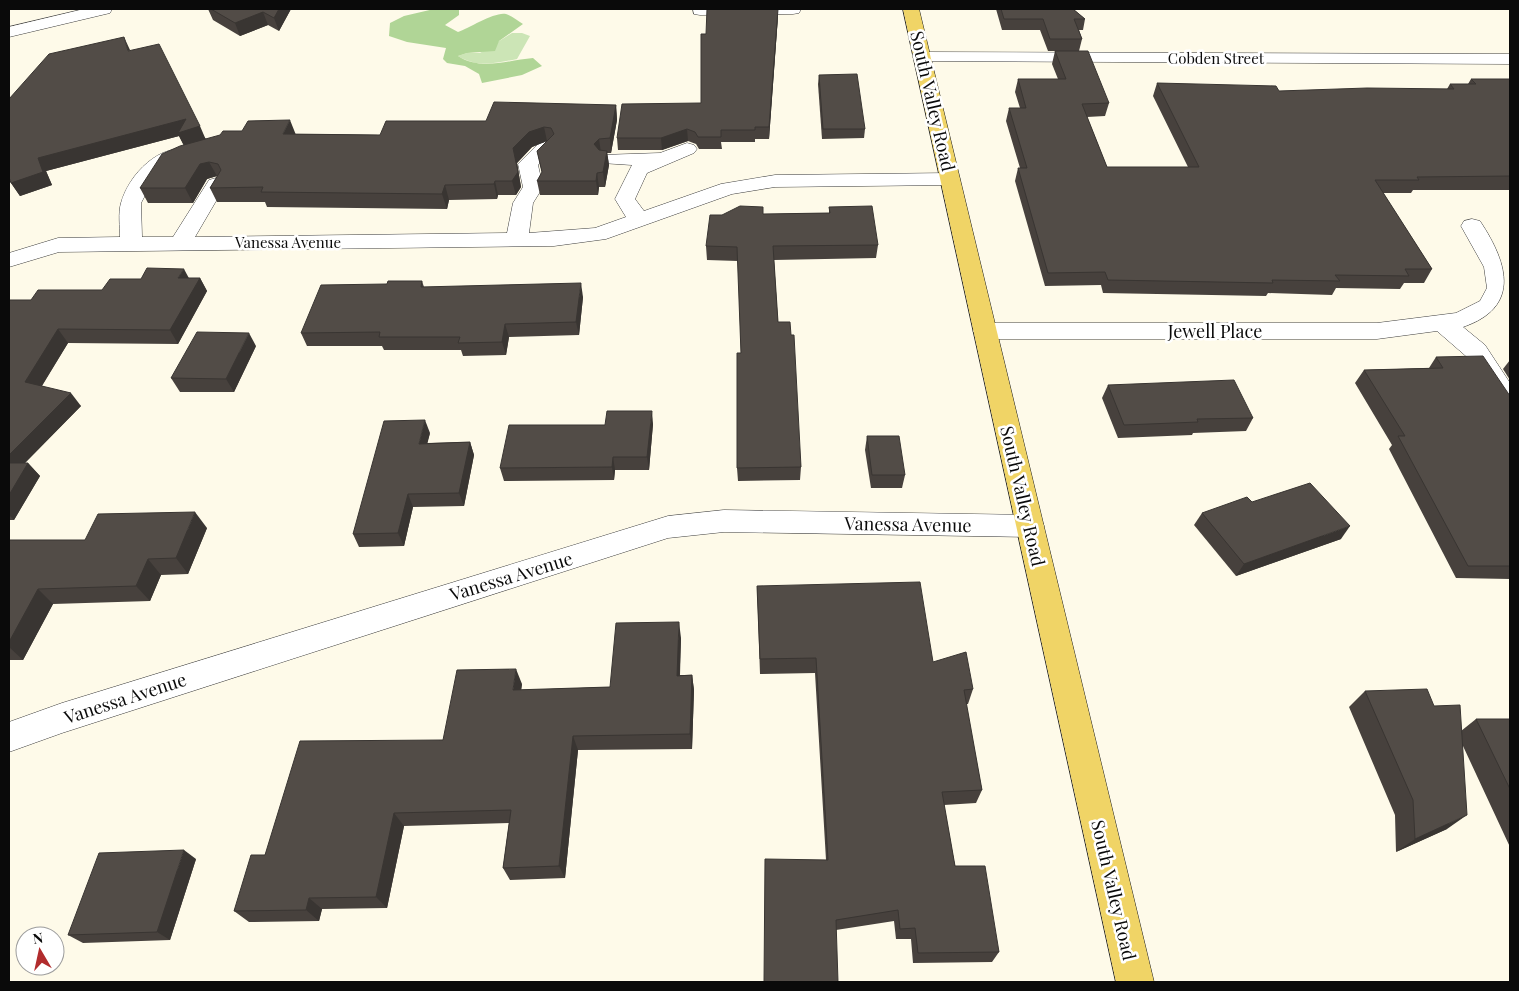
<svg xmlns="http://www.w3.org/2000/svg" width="1519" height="991" font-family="'Playfair Display',serif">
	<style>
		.green { fill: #cce5b6 }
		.forest { fill: #b0d596 }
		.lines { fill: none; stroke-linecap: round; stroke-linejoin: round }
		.minor-casing { stroke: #3d3d3d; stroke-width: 1 }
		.major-casing { stroke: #1b1b1b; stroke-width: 1 }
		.minor { fill: #fff; fill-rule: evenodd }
		.major { fill: #f0d466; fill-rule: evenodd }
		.wall { fill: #47413d }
		.shaded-wall { fill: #393532 }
		.building { fill: #524c47; stroke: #393532 }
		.labels { text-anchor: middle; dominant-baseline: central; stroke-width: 5; stroke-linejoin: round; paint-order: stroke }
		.far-street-label { font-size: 15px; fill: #0a0a0a; stroke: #fff }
		.street-label { font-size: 18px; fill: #0a0a0a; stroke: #fff }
	</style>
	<rect width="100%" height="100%" fill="#fefae9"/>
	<path class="green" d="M 512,33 L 522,33 L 530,36 L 517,59 C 496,63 477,68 458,56 L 467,53 L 480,53 Z"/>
	<path class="forest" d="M 434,9 L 459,9 L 459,15 L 445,25 L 458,32 C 469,28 496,11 506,14 C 512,16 518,21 523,24 L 499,41 L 495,51 L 467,53 L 458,56 C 480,71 509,60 533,58 L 542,66 L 522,75 L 482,83 L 479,74 L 465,66 L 447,63 L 443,59 L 446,48 L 407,42 L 389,36 L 390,23 L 404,16 Z"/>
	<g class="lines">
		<defs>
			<g id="minor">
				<polygon points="84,9 112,9 110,13 9,37 9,27"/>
				<polygon points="693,9 801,9 799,13 793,14 700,15 694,14"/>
				<polygon points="922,52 1510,54 1510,64 916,61 913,57 916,53"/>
				<path d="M 545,142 L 552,144 L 555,148 L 538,165 L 543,187 L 533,203 L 529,233 L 595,228 L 626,217 L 615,199 L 632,165 L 601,163 L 598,159 L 601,155 L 660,153 L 687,143 L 694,145 L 697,149 L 694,153 L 647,173 L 635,199 L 644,211 L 721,184 L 775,175 L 950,173 L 957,175 L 960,179 L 957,183 L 950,185 L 775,187 L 732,194 L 606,239 L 554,246 L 59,252 L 9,267 L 9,253 L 58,238 L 120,237 C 120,227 118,213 121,203 C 129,174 160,142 192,150 L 195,154 L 192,158 L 169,164 L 155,177 L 141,203 L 142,237 L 173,237 L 209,180 L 216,178 L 223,180 L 226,184 L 195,237 L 507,233 L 513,203 L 523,187 L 518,164 L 538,144 Z"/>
				<path d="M 1472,219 L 1480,221 C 1510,266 1519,308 1463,327 L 1485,345 L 1510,383 L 1510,412 L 1501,409 L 1467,357 L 1437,331 L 1377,339 L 985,339 L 977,337 L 973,331 L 977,325 L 985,323 L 1377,323 L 1456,313 L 1480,301 L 1487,288 L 1484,267 L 1461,226 L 1464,221 Z"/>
				<polygon points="724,510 1030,515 1040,518 1044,526 1040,534 1030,537 724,532 668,538 62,733 9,752 9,722 62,703 668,516"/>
			</g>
			<polygon id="major" points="903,9 919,9 1154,982 1116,982"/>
		</defs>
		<use href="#minor" class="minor-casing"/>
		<use href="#major" class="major-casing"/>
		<use href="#minor" class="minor"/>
		<use href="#major" class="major"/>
	</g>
	<g class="wall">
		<polygon points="208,9 291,9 279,31 268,25 240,36 213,20"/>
		<polygon points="996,9 1073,9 1085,19 1083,30 1079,30 1082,39 1079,51 1048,51 1040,30 1002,30"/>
		<polygon points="778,16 769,139 755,139 755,142 721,142 722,149 699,149 696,144 688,141 662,150 618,150 617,138 701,103 706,34"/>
		<polygon points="130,50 206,139 296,134 380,135 486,121 616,105 617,120 611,153 607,153 609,165 605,187 599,187 598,195 540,195 537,181 542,173 537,151 547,141 532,147 517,163 521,187 516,195 498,195 497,199 449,200 447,209 267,207 265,202 217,202 210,188 217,176 207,179 193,203 148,203 140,188 184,145 179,136 46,171 52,185 20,196 11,183"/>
		<polygon points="1055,51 1109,103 1105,116 1087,117 1107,167 1188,167 1153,96 1157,83 1279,91 1447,89 1450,84 1468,84 1471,79 1510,79 1510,190 1413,190 1411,193 1383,193 1432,269 1424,283 1404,283 1400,289 1336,288 1332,295 1268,293 1266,296 1103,293 1101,285 1045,286 1015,181 1018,168 1020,168 1006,121 1009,108 1020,108 1015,92 1018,79 1058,79 1052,64"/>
		<polygon points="819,75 865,129 864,138 822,139 818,84"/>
		<polygon points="829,207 878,245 876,258 774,260 778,322 801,467 800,480 738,481 737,468 741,353 738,261 707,260 706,246 722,215 829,213"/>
		<polygon points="200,278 207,291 178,344 68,343 42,386 81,406 25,463 28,463 40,476 14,520 9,520 9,300 31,300 102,290 141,279"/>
		<polygon points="422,281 424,287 583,297 579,335 509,337 506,355 463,356 461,350 384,350 382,346 307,346 301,333 387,284"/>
		<polygon points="256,346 234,392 180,392 171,378"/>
		<polygon points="1436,357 1510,396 1510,579 1456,578 1389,449 1392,445 1355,383 1364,370 1429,368"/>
		<polygon points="1510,360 1510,380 1503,369"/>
		<polygon points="1108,385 1253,418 1246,431 1193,433 1192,435 1118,438 1102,398"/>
		<polygon points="653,424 649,470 615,470 614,480 504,481 500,468"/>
		<polygon points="430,433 427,443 470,442 474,455 464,506 413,507 404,546 359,547 353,534"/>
		<polygon points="867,436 905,475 902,488 871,488 865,450"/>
		<polygon points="1202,513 1341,539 1236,576 1194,525"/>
		<polygon points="207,528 188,574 161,575 150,601 53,604 23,660 9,660 9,540 85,540"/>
		<polygon points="757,586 933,662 973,689 968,704 966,704 982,790 976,803 944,805 955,866 999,952 992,962 913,963 911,939 896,939 894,921 836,930 826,860 815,673 760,674"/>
		<polygon points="681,638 680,675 692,675 694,690 692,749 578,750 565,878 510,880 503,868 509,823 404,826 387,908 322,909 319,921 249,922 234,911 265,855 443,740 522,684 521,690 610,687"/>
		<polygon points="1365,691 1434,706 1461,731 1476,719 1510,719 1510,847 1463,746 1447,829 1396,852 1395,815 1349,707"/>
		<polygon points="196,859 170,940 83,943 68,935"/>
	</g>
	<g class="shaded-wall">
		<polygon points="279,9 291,9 279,31 274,18"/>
		<polygon points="778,9 778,16 769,139 769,127"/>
		<polygon points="263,12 268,25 240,36 235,23"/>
		<polygon points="124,37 130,50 128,51"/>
		<polygon points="616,105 617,120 611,153 610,138"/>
		<polygon points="186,119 200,126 206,140 184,146 179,136 46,171 52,185 20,196 11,183 38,158"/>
		<polygon points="290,120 296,135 283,134"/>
		<polygon points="544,127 547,141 532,147 517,163 521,187 516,195 512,181 513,148 529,132"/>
		<polygon points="687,129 688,141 662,150 661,138"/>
		<polygon points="599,139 601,153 594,144"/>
		<polygon points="607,151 609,165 605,187 603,172"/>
		<polygon points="209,162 217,176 207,179 193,203 185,188 200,164"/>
		<polygon points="597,173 599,187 598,195 596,181"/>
		<polygon points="495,181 498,195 497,199 494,184"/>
		<polygon points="445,185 449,200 447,209 442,194"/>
		<polygon points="184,269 191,282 178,278"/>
		<polygon points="200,278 207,291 178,344 170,330"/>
		<polygon points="581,283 583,297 579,335 576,322"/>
		<polygon points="505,324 509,337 506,355 502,342"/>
		<polygon points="58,329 68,343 36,395 25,382"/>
		<polygon points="249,333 256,346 234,392 226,379"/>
		<polygon points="71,393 81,406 12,476 9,472 9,455"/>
		<polygon points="652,411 653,424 649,470 647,457"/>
		<polygon points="425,420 430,433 424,457 419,444"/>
		<polygon points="470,442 474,455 464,506 459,493"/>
		<polygon points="613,457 615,470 614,480 612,467"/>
		<polygon points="28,463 40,476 14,520 9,515 9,495"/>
		<polygon points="408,494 413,507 404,546 398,533"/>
		<polygon points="195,512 207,528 188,574 176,558"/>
		<polygon points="1350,526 1341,539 1236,576 1244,564"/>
		<polygon points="148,559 161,575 150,601 136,586"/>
		<polygon points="38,589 53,604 23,660 9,647 9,642"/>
		<polygon points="679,622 681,638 679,691 677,676"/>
		<polygon points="516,669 522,684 519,705 513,690"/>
		<polygon points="692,675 694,690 692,749 690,734"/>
		<polygon points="573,736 578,750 565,878 559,866"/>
		<polygon points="394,813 404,826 387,908 376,897"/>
		<polygon points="1467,815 1447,829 1396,852 1415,839"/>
		<polygon points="184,850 196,859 170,940 157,932"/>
		<polygon points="309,898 322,909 319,921 306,910"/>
	</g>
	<g class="building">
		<polygon points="211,9 279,9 274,18 263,12 235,23"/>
		<polygon points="707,9 778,9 769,127 755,127 755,130 721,130 721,137 698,137 695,132 687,129 661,138 617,138 622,104 701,103 701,34 706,34"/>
		<polygon points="1001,9 1073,9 1085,19 1074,19 1082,39 1050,39 1043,19 1004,19"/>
		<polygon points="124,37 128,51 159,44 200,126 178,133 186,119 38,158 43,172 11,183 9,177 9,99 49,54"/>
		<polygon points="1055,51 1088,51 1109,103 1082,104 1107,167 1199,167 1157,83 1276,86 1279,91 1367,88 1454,89 1450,84 1476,84 1471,79 1510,79 1510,176 1417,177 1419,180 1375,180 1432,269 1405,269 1409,276 1335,275 1340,281 1272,280 1273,283 1108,280 1105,272 1048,273 1018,168 1027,168 1009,108 1026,108 1018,79 1066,79"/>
		<polygon points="857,74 865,129 823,129 819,75"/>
		<polygon points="494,102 616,105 610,138 599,139 594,144 599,150 607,151 603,172 597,173 596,181 537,181 542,172 537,151 554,134 551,128 544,127 529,132 513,148 518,172 512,181 495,181 494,184 445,185 442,194 261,192 263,187 210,188 221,170 218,164 209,162 200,164 185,188 140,188 162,154 180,146 220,135 223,131 242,131 248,121 290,120 283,134 380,135 386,121 486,121"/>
		<polygon points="740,206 763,207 763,214 830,213 829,207 872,206 878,245 773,246 778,322 790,322 791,335 794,335 801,467 737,468 737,353 741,353 737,247 706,246 710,215 722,215"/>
		<polygon points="147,268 184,269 178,278 200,278 170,330 58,329 25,382 71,393 9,455 9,300 31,300 38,290 102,290 110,279 141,279"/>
		<polygon points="388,281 422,281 421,287 581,283 576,322 505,324 502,342 458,343 460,337 379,337 380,332 301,333 321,285 387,284"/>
		<polygon points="197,332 249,333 226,379 171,378"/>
		<polygon points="1483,356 1510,396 1510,566 1468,566 1398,436 1405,436 1364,370 1443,368 1436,357"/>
		<polygon points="1234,380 1253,418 1197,419 1198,422 1124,425 1108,385"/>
		<polygon points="607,411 652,411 647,457 613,457 612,467 500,468 509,425 605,425"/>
		<polygon points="425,420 419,444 470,442 459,493 408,494 398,533 353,534 384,421"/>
		<polygon points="867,436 899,436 905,475 872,475"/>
		<polygon points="9,463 28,463 9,495"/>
		<polygon points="1310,483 1350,526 1244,564 1202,513 1247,497 1252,502"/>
		<polygon points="195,512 176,558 148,559 136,586 38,589 9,642 9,540 85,540 98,514"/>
		<polygon points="920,582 933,662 966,652 973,689 964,690 982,790 942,792 955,866 985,866 999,952 918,953 915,928 900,929 898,910 836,920 838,982 764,982 765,859 828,860 816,658 760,659 757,586"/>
		<polygon points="679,622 677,676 692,675 690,734 573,736 559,866 503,868 511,810 394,813 376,897 309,898 306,910 234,911 251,855 265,855 300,741 443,740 457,670 516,669 513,690 610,687 616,623"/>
		<polygon points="1427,689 1434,706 1460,705 1467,815 1415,839 1413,800 1365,691"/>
		<polygon points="1476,719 1510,719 1510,789"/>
		<polygon points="184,850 157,932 68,935 99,853"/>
	</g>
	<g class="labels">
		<g class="far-street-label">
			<text x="1216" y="58">Cobden Street</text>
			<text x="288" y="242">Vanessa Avenue</text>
		</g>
		<g class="street-label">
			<text transform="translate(933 101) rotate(77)">South Valley Road</text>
			<text x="1215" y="331">Jewell Place</text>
			<text transform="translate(1023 496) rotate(77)">South Valley Road</text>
			<text transform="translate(908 524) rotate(1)">Vanessa Avenue</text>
			<text transform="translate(511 576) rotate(-17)">Vanessa Avenue</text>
			<text transform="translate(125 698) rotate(-18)">Vanessa Avenue</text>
			<text transform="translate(1114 890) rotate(77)">South Valley Road</text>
		</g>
	</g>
	<rect width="1519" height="991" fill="none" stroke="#0a0a0a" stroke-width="20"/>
	<g transform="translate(40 951) rotate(351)"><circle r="24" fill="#ffffff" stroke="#9d9d9d"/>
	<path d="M0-4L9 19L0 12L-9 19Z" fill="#b12c2d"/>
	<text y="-8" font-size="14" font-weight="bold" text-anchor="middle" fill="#0a0a0a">N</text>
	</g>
</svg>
